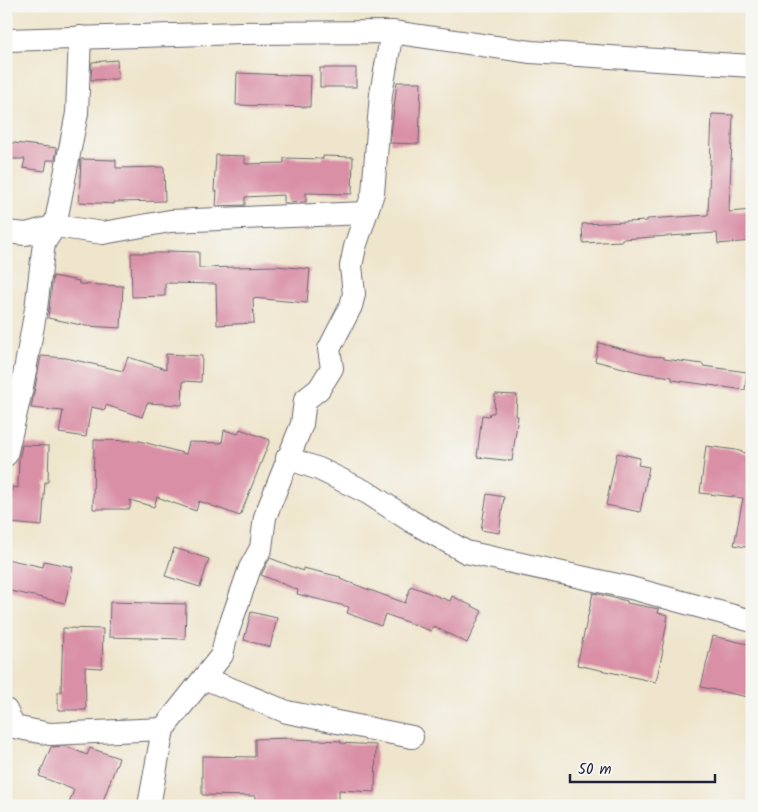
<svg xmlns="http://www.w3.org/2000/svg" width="758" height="812" font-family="Kalam,sans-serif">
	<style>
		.building { fill: #d98fa6 }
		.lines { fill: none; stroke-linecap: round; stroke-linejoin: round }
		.street-casing { stroke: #6a666e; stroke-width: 24 }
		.street { stroke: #fff; stroke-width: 22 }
	</style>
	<rect width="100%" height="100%" fill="#f6f6f2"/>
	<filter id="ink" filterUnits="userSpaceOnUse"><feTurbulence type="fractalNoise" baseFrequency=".02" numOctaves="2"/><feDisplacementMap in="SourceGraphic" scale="10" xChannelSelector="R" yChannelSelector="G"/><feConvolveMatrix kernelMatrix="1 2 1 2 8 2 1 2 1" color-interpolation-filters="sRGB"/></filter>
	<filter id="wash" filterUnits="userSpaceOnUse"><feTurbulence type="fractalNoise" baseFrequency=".0096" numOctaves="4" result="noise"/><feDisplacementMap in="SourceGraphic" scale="20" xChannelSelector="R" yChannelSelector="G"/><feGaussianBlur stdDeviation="1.12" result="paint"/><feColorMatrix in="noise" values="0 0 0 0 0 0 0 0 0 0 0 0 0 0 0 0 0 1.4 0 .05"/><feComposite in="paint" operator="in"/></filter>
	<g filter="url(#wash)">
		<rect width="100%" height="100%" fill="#efe5cc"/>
		<g id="blocks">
			<g class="building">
				<polygon points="117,60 118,79 91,80 92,62"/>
				<rect x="320" y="68" width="36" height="19"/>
				<polygon points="237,73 311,76 310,107 236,105"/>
				<polygon points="397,82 421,82 419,144 390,143"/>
				<polygon points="712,114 733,115 729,212 752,210 752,241 718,244 717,233 622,239 622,241 583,243 582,224 647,221 647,219 708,215"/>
				<polygon points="6,142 57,148 55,160 47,160 45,171 23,168 25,159 6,159"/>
				<polygon points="216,155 245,156 245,164 284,163 284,158 323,159 323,156 353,157 352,194 306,193 306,202 284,203 284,195 245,197 245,205 216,206 217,191 214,191"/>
				<polygon points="81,159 116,160 116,168 164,167 165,201 114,202 114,204 79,202"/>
				<polygon points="168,251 199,252 199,268 276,266 310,269 307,303 253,298 254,323 217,325 216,284 165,283 165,296 132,297 131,253 168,253"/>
				<polygon points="53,276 79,281 79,284 123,286 121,328 86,326 48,318"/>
				<polygon points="599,343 649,356 664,357 664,359 703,364 703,366 747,372 745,390 672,380 672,377 643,373 595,361"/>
				<polygon points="166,354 202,356 201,382 183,381 182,405 147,403 142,417 106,405 105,410 91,407 86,437 59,433 63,411 31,408 41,356 66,358 123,371 128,357 166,369"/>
				<polygon points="495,394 517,395 516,416 518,416 512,461 477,457 482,415 489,416 490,413 494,413"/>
				<polygon points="240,429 270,440 240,516 199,501 196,511 157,497 154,507 130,500 130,509 93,509 94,440 140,441 186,454 189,442 222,443 224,430 238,434"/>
				<polygon points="22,445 49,446 48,482 45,482 42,526 9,523 12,487 18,488 19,459"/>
				<polygon points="706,446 736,450 752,455 752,548 734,545 743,498 700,493"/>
				<polygon points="617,453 640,458 638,465 649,467 640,512 606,505"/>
				<polygon points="487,494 504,497 499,533 481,530"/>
				<polygon points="174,548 209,559 200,587 165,576"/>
				<polygon points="270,558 303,571 303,568 341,577 340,579 405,603 411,586 450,601 452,596 482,611 467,643 433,626 431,631 385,614 381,626 347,613 349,607 297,594 298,590 261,575"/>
				<polygon points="6,559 43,567 44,561 73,567 65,603 6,590"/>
				<polygon points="593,593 627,601 627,603 659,609 658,613 668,615 662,650 663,650 656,682 577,665"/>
				<polygon points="110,602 186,604 185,639 109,637"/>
				<polygon points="251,612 277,618 270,647 244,640"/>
				<polygon points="63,628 103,629 102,668 85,667 86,710 58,710 58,692 61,692"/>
				<polygon points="713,636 752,645 752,698 701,687"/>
				<polygon points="291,738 291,739 341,741 340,743 376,745 375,792 339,790 339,806 304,806 305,804 256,805 256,796 202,795 202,756 255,757 255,739"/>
				<polygon points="65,746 87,755 90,748 119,758 101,806 68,806 74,790 39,776 51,747"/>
			</g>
		</g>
	</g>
	<g filter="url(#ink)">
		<use href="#blocks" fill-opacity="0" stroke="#6a666e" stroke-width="1"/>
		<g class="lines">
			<defs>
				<g id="street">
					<polyline points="6,40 240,33 392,32 531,52 752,66"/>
					<polyline points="6,232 26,234 55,226 103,233 170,221 366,213"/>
					<polyline points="6,455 22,387 36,309 44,243 55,226 77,113 80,37"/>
					<polyline points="287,458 319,469 368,493 411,521 466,552 631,588 752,621"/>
					<polyline points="204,678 287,712 412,737"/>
					<polyline points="6,710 14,727 50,734 163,729"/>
					<polyline points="149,806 163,729 222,655 226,637 250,568 261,548 265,517 302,424 305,400 319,389 332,368 329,349 351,306 354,294 351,266 355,247 373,193 381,94 392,32"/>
				</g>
			</defs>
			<use href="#street" class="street-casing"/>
			<use href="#street" class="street"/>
		</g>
	</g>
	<rect width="758" height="812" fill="none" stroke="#f6f6f2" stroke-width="25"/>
	<path d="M570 774v8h145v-8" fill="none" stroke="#22223b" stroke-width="2.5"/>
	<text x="578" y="774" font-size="15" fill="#22223b" stroke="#f6f6f2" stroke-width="4" paint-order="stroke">50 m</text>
</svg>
